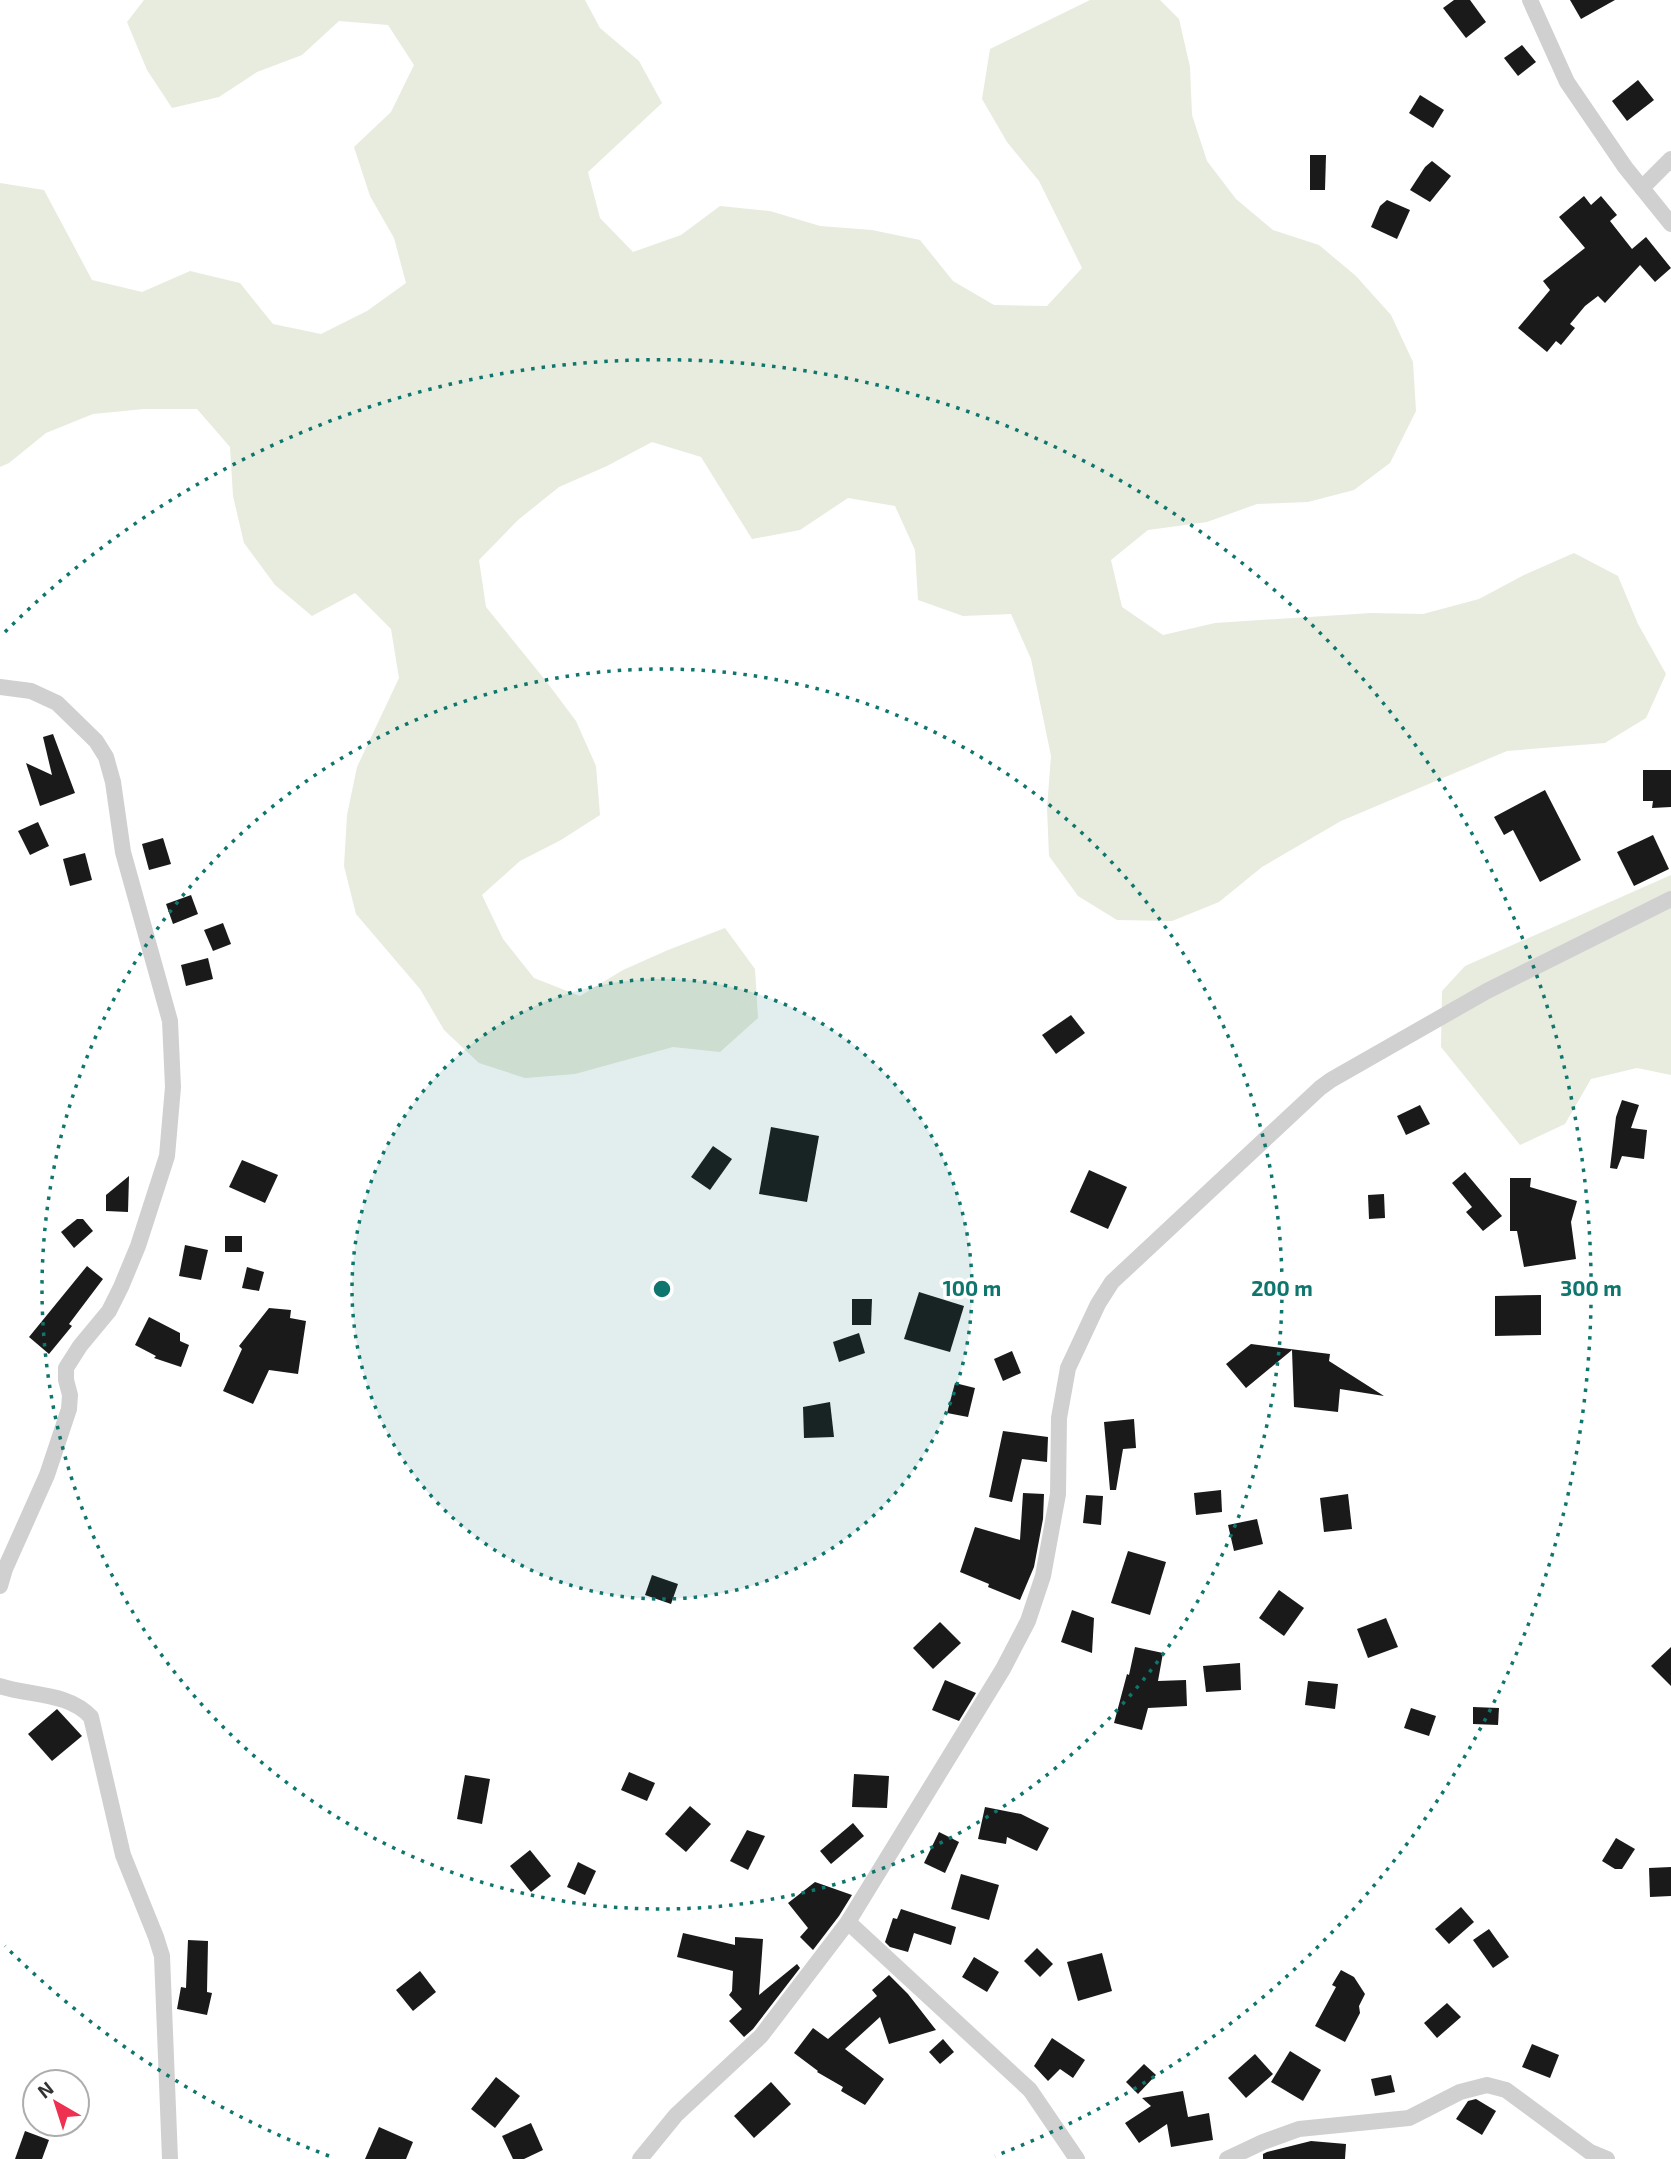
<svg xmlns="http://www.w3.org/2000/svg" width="1671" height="2159" font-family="'Exo 2',sans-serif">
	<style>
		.green { fill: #e7ecde }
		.building { fill: #1a1a1a }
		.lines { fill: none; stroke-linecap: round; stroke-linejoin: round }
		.minor { stroke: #d0d0d0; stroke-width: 16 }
		.ring { fill: none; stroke: #0f766e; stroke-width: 3.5; stroke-dasharray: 3.5 7 }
		.centre { fill: #0f766e; stroke: #fff; stroke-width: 3.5 }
		.ring-label { font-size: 21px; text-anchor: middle; font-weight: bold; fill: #0f766e; stroke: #fff; stroke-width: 7; stroke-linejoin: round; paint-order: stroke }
	</style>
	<rect width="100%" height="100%" fill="#fff"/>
	<g class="green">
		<polygon points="144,0 585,0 600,28 639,61 662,103 588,172 600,218 633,252 681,235 720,206 770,211 820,226 872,230 920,240 953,281 994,305 1047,306 1082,268 1039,181 1007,142 982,99 990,49 1090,0 1160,0 1179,19 1190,67 1192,115 1207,161 1236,199 1273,230 1319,245 1356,276 1391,315 1413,362 1416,411 1390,463 1354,490 1308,502 1257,504 1207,522 1148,530 1111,560 1122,607 1163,635 1215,623 1371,613 1423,614 1479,599 1524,575 1574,553 1618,576 1638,624 1666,674 1646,718 1605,743 1507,751 1341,821 1262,867 1219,902 1172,921 1117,920 1078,896 1049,856 1047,808 1051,756 1031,659 1011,614 963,616 918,600 915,550 895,506 848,498 800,530 752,539 701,457 652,442 607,466 559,487 518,520 479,560 486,607 546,681 576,721 596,766 600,815 561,840 520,861 482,895 503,939 534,978 580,996 623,970 668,950 725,928 755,969 758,1018 720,1052 673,1047 575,1074 525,1078 479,1063 444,1030 420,989 356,914 344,866 347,815 357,767 399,678 391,629 355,593 312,616 275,585 244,543 233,496 230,447 197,409 144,409 93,414 46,433 9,463 0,467 0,183 44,190 92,280 142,292 190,271 240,283 273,324 321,334 367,311 406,283 394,238 370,196 354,147 391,112 414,65 388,25 339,21 302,55 257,72 219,97 172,108 147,70 127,22"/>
		<polygon points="1671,875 1671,1075 1637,1068 1591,1079 1565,1124 1520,1145 1441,1047 1442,991 1465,966"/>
	</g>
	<g class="building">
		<polygon points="1454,0 1470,0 1486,22 1466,38 1443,8"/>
		<polygon points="1570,0 1615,0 1581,19"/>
		<polygon points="1522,45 1536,62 1518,76 1504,58"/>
		<polygon points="1638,80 1654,100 1627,121 1612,101"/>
		<polygon points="1420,95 1444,110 1433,128 1409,113"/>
		<polygon points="1310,155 1326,155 1325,190 1310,190"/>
		<polygon points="1432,161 1451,176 1430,202 1410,190 1425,167"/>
		<polygon points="1584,196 1591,205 1601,196 1617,215 1610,221 1632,249 1646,237 1671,268 1655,282 1640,265 1605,303 1598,296 1585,306 1570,324 1575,328 1561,345 1556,341 1547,352 1518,328 1550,290 1543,281 1585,248 1559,217"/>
		<polygon points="1387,200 1410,210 1397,239 1371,227 1380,206"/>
		<polygon points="53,734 75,793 40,806 26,763 52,775 43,737"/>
		<polygon points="1643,770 1671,770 1671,807 1652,808 1653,801 1643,801"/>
		<polygon points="1545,790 1581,860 1540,882 1513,830 1504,835 1494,817"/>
		<polygon points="38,822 49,846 30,855 18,831"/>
		<polygon points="1653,835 1669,869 1634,886 1617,852"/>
		<polygon points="163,838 171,864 149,870 142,844"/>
		<polygon points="85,853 92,880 70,886 63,859"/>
		<polygon points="191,895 198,914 173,924 166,904"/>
		<polygon points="223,923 231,944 213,951 204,930"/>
		<polygon points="208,958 213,979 186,986 181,965"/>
		<polygon points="1071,1015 1085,1033 1056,1054 1042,1035"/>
		<polygon points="1622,1100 1639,1105 1631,1128 1647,1130 1644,1159 1622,1156 1617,1169 1610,1168 1616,1117"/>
		<polygon points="1420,1105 1430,1124 1406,1135 1397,1116"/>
		<polygon points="771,1127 819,1136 807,1202 759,1194"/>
		<polygon points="713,1146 732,1159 710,1190 691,1177"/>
		<polygon points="242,1160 278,1175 265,1203 229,1187"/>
		<polygon points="1089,1170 1127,1187 1108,1229 1070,1212"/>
		<polygon points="1465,1172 1502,1216 1483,1231 1466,1212 1472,1207 1452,1183"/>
		<polygon points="129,1176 128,1212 106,1211 106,1195"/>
		<polygon points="1510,1178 1531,1178 1530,1187 1577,1201 1571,1222 1576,1259 1524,1267 1517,1231 1510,1231"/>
		<polygon points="1384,1194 1385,1218 1369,1219 1368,1195"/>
		<polygon points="77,1219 83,1219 93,1231 74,1248 61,1232"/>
		<rect x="225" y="1236" width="17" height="16"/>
		<polygon points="185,1245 208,1250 201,1280 179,1276"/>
		<polygon points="87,1266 103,1279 69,1324 72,1326 49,1354 29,1337"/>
		<polygon points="247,1267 264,1272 259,1291 242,1288"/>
		<polygon points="919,1292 964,1306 950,1352 904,1339"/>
		<polygon points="1541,1295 1541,1335 1495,1336 1495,1296"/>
		<polygon points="852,1299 872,1299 871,1325 852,1325"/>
		<polygon points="269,1308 291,1310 290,1318 306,1321 298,1374 269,1370 253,1404 223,1391 242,1349 239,1346"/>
		<polygon points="149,1317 180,1333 180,1341 189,1345 181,1367 154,1358 156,1356 135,1345"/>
		<polygon points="859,1333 865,1353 839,1362 833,1342"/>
		<polygon points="1251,1344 1330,1354 1329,1361 1384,1396 1340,1389 1338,1412 1294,1407 1292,1350 1246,1388 1226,1364"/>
		<polygon points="1012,1351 1021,1373 1003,1381 994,1359"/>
		<polygon points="955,1383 975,1388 968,1417 947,1413"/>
		<polygon points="830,1402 834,1437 804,1438 803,1407"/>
		<polygon points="1134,1419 1136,1448 1123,1449 1116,1490 1110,1490 1104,1422"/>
		<polygon points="1003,1431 1048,1437 1047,1462 1022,1459 1012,1502 989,1497"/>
		<polygon points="1221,1490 1222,1512 1196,1515 1194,1493"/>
		<polygon points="1023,1493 1044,1494 1043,1519 1034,1567 1020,1600 988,1587 989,1584 960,1572 975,1527 1020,1540"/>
		<polygon points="1348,1494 1352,1529 1324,1532 1320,1498"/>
		<polygon points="1086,1495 1103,1496 1101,1525 1083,1523"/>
		<polygon points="1257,1519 1263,1544 1234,1551 1228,1525"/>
		<polygon points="1128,1551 1166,1562 1150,1615 1111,1603"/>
		<polygon points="652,1575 678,1584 671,1604 645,1595"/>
		<polygon points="1279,1590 1304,1608 1284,1636 1259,1618"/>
		<polygon points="1072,1610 1094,1618 1092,1653 1061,1642"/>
		<polygon points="1386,1618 1398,1647 1368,1658 1357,1629"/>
		<polygon points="940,1622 961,1643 933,1669 913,1648"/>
		<polygon points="1135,1647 1163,1653 1158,1681 1186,1680 1187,1706 1148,1708 1142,1730 1114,1723 1127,1674 1129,1675"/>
		<polygon points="1671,1647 1671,1686 1651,1666"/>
		<polygon points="1240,1663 1241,1690 1206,1692 1203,1666"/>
		<polygon points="945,1680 976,1693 959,1721 932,1710"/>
		<polygon points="1308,1681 1338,1684 1335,1709 1305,1705"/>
		<polygon points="1473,1707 1499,1708 1498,1725 1473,1724"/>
		<polygon points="1411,1708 1436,1716 1429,1736 1404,1728"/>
		<polygon points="57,1709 82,1736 52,1761 28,1734"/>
		<polygon points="629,1772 655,1783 647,1801 621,1790"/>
		<polygon points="854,1774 889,1776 887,1808 852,1807"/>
		<polygon points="465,1775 490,1779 482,1824 457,1819"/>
		<polygon points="690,1806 711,1824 686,1852 665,1834"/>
		<polygon points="985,1807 1021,1814 1049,1828 1037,1851 1007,1837 1006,1844 978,1839"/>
		<polygon points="853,1823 864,1836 831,1864 820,1851"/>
		<polygon points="747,1830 765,1836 748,1870 730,1861"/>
		<polygon points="939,1832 959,1842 945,1873 924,1863"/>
		<polygon points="1616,1838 1635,1849 1622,1869 1615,1869 1602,1861"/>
		<polygon points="530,1850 551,1876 531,1892 510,1866"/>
		<polygon points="578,1862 596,1871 585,1895 567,1887"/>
		<polygon points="1671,1867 1671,1896 1650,1897 1649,1868"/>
		<polygon points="961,1874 999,1885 989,1920 951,1909"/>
		<polygon points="815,1882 852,1895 839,1916 813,1950 800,1937 808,1928 788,1903"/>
		<polygon points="1461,1907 1474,1922 1449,1944 1435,1929"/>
		<polygon points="901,1909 956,1927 951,1945 914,1933 908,1952 890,1947 885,1942 893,1918 897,1919"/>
		<polygon points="1489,1929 1509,1957 1493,1968 1473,1940"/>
		<polygon points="683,1933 735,1945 735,1937 763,1939 759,1995 797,1964 800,1968 753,2029 744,2037 729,2021 742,2009 729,1995 732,1991 733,1971 677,1957"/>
		<polygon points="188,1940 208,1941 207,1992 212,1993 207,2015 177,2009 181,1987 186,1988"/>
		<polygon points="1037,1948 1053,1964 1040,1977 1024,1961"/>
		<polygon points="1102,1953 1112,1991 1078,2001 1067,1962"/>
		<polygon points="974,1957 999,1972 987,1992 962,1977"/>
		<polygon points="1341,1970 1354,1977 1365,1994 1359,2006 1360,2013 1345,2042 1315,2026 1336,1987 1332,1985"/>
		<polygon points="420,1971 436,1992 413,2011 396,1990"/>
		<polygon points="889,1975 908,1994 936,2030 889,2044 880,2017 845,2049 884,2079 865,2105 841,2091 843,2087 817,2072 818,2071 794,2053 813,2028 828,2039 877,1996 872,1990"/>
		<polygon points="1447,2003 1461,2017 1437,2038 1424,2023"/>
		<polygon points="1052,2038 1085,2060 1073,2078 1060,2069 1048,2081 1034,2066"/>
		<polygon points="943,2039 954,2052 940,2064 929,2052"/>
		<polygon points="1532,2044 1559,2055 1550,2078 1522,2067"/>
		<polygon points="1290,2051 1321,2070 1303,2101 1271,2082"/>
		<polygon points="1255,2054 1273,2074 1246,2098 1228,2078"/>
		<polygon points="1144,2064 1156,2075 1138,2094 1126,2082"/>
		<polygon points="1391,2075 1395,2092 1375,2096 1371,2079"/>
		<polygon points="496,2077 520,2096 495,2128 471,2109"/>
		<polygon points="771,2082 791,2104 754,2138 734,2116"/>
		<polygon points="1183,2091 1188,2117 1209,2113 1213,2140 1171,2147 1167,2124 1139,2143 1125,2123 1151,2106 1142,2098"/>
		<polygon points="1476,2099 1496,2111 1482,2135 1456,2119 1468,2101"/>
		<polygon points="531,2123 543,2150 524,2159 513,2159 502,2136"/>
		<polygon points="379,2127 413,2142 406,2159 365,2159"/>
		<polygon points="25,2131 49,2140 42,2159 15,2159"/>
		<polygon points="1311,2141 1346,2144 1345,2159 1263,2159 1263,2154 1267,2152"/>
	</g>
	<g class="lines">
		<g class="minor">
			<polyline points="1530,0 1567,82 1625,167 1671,224"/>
			<polyline points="1642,188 1671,159"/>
			<polyline points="0,687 31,691 57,703 96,741 106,757 113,782 123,852 170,1021 173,1087 167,1156 138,1246 121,1287 109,1311 80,1346 66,1368 66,1380 70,1395 69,1409 47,1475 5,1569 0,1586"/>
			<path d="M 0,1686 C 30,1696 68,1692 91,1717 L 123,1855 L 156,1937 L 162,1956 L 170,2159"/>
			<polyline points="848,1922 1030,2090 1077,2159"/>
			<polyline points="640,2159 676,2115 761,2036 848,1922 1003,1669 1028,1621 1043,1576 1058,1494 1059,1418 1068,1368 1098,1304 1112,1282 1320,1088 1331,1080 1487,991 1671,899"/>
			<polyline points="1227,2159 1263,2142 1299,2129 1409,2118 1460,2092 1487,2085 1506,2090 1590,2152 1607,2159"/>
		</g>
	</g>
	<circle cx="662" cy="1289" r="310" fill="#0f766e" fill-opacity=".12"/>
	<g class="ring">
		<circle cx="662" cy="1289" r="310"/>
		<circle cx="662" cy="1289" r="620"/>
		<path d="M329 2156A929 929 0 0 1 5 1946M5 632A929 929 0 1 1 995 2156"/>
	</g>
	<circle cx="662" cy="1289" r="10" class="centre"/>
	<g class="ring-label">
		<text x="972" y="1296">100 m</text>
		<text x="1282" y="1296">200 m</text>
		<text x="1591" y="1296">300 m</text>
	</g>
	<g transform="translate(56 2103) rotate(321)"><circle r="33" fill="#ffffff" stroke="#adadad" stroke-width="2"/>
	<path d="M0-5L12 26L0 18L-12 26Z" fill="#ee3051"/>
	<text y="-10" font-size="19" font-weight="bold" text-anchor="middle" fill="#333333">N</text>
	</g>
</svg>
